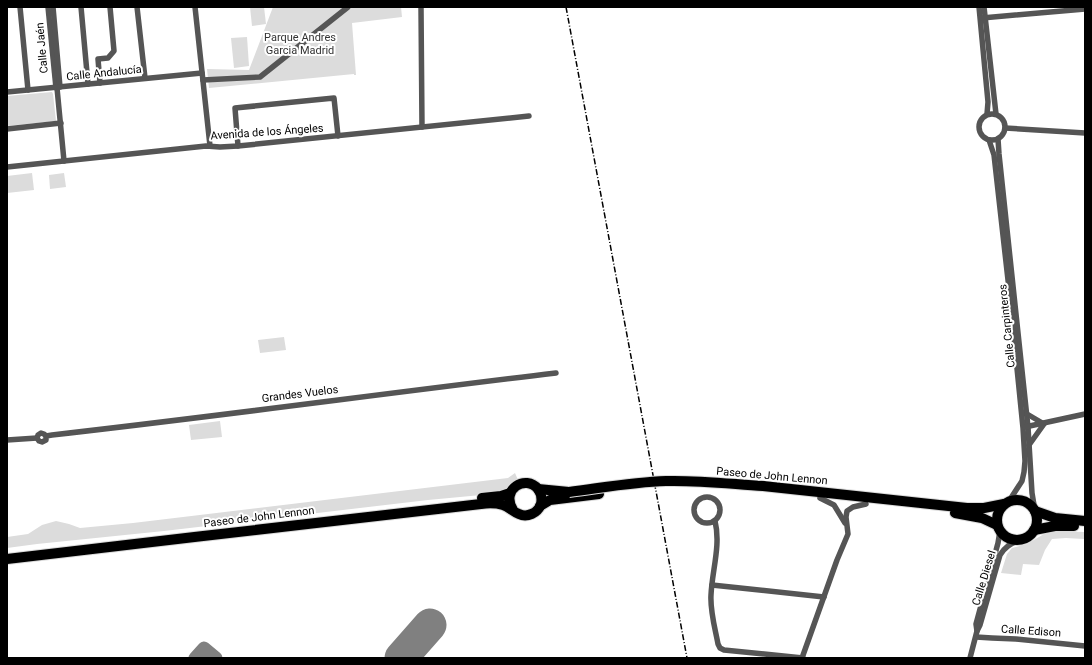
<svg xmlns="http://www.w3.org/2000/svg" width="1092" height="665" font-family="Roboto,sans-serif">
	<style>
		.green { fill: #dcdcdc }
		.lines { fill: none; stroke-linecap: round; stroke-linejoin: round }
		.taxiway { stroke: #808080; stroke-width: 13 }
		.runway { stroke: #808080; stroke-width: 33 }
		.highway-casing { stroke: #dbdbdb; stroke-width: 12 }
		.street { stroke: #555; stroke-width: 5.5 }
		.highway { stroke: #000; stroke-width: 10 }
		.rail { stroke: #000; stroke-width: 1.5; stroke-dasharray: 6 2 1 2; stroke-linecap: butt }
		.highway-bridge-casing { stroke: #dbdbdb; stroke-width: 12; stroke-linecap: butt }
		.highway-bridge { stroke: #000; stroke-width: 10 }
		.labels { text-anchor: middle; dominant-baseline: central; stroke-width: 4; stroke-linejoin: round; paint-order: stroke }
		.park-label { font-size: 11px; fill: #333; stroke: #fff }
		.street-label { font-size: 11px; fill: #000; stroke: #fff }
	</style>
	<rect width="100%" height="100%" fill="#fff"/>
	<g class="green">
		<polygon points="250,7 264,7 266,24 252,26"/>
		<polygon points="273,7 401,7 402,17 352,23 356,75 354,75 354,74 209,88 207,69 249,70"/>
		<polygon points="247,37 249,66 234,68 231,38"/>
		<polygon points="52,92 53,94 56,121 7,126 7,96"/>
		<polygon points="32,173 34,190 7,193 7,176"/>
		<polygon points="64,173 66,187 50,189 49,175"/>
		<polygon points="284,337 286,350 260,353 258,340"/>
		<polygon points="220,421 222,437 191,440 189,425"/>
		<polygon points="515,473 518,480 507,488 492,494 428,500 164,531 37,544 7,548 7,537 28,534 42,525 56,521 69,524 80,528 133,523 508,478"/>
		<polygon points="1054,531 1085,532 1084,539 1066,538 1052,539 1045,550 1039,565 1023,564 1021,575 1001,573 1007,554 1012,548 1027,544 1044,534"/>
	</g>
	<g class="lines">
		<polyline class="taxiway" points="195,658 204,648 216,658"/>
		<polyline class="runway" points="401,658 430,625"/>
		<defs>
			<g id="highway">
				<polyline points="763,486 967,508 984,508 1004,504"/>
				<polyline points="538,489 569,492"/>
				<polyline points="482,498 501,496 510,493"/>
				<circle cx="1017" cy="520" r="20"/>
				<polyline points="540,506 550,500 599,494"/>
				<polyline points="1035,511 1055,518 1085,521"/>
				<polyline points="955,513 982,518 997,525"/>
				<polyline points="1034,530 1055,526 1074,526"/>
				<path d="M 7,559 C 165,541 323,521 481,504 C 488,503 496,503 503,505 C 509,507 513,512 519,514 C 527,518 538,513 541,504 C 542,499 541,493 538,489 C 526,474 500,489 513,510"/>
			</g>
		</defs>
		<use href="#highway" class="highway-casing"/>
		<g class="street">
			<polyline points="20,7 28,90"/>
			<polyline points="48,7 56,88"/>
			<polyline points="53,7 60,87"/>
			<polyline points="81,7 88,84"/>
			<polyline points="137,7 145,78"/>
			<polyline points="195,7 210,146"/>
			<polyline points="421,7 422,127"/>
			<polyline points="979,7 988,102 987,114"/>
			<polyline points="984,7 996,114"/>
			<polyline points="982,18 1085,9"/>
			<polyline points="203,80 260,77 348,7"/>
			<polyline points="100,83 98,59 108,58 114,51 110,7"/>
			<polyline points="57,88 64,161"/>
			<polyline points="7,92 202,73"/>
			<circle cx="992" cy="127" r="13"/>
			<polyline points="1005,128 1085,133"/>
			<polyline points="7,129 61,123"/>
			<polyline points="998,139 999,154 1028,427 1032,493 1035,511"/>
			<polyline points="989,140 994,155 1009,289 1023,428 1025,461 1024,472 1022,481 1009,501"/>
			<polyline points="238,146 235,108 334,98 338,136"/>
			<polyline points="7,167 206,146 220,147 238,146 529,116"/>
			<polyline points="1027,414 1044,424 1029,445"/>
			<polyline points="1025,427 1085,414"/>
			<path d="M 46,436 L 44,434 L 41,433 L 38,435 L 37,438 L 39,441 L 42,442 L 46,440 L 46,436 L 52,435 C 220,416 388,393 556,373"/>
			<polyline points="7,440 37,438"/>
			<circle cx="707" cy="510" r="13"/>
			<polyline points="820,498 834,505 845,523"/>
			<path d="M 715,521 C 721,545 712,571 711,595 C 710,611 715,628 718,644 L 720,648 L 724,650 L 803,658"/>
			<polyline points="712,585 824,597"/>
			<path d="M 977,631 L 980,625 L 1000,555 C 1005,547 1010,544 1019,540"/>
			<polyline points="976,637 992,638 1016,639 1085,646"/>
			<polyline points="802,658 837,560 848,534 846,517 847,511 853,507 866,504"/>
			<polyline points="970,658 977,631 976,624 998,543 1000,531"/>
		</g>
		<use href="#highway" class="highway"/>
		<polyline class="rail" points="566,7 687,658"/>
		<defs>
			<path id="highway-bridge" d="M 569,492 C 601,488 633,482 666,481 C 698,480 731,484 763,486"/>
		</defs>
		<use href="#highway-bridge" class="highway-bridge-casing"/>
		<use href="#highway-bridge" class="highway-bridge"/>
	</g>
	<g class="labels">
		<g class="park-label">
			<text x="300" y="37">Parque Andres<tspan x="300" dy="13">Garcia Madrid</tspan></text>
		</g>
		<g class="street-label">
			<text transform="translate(42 48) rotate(-95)">Calle Jaén</text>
			<text transform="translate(104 73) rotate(-6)">Calle Andalucía</text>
			<text transform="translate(267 132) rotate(-4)">Avenida de los Ángeles</text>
			<text transform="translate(1007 326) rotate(-96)">Calle Carpinteros</text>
			<text transform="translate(300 394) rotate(-7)">Grandes Vuelos</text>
			<text transform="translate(772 476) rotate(5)">Paseo de John Lennon</text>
			<text transform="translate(259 517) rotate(-7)">Paseo de John Lennon</text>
			<text transform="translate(984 578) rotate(-73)">Calle Diesel</text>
			<text transform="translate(1031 631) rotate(4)">Calle Edison</text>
		</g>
	</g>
	<rect width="1092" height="665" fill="none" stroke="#000000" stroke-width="16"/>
</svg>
